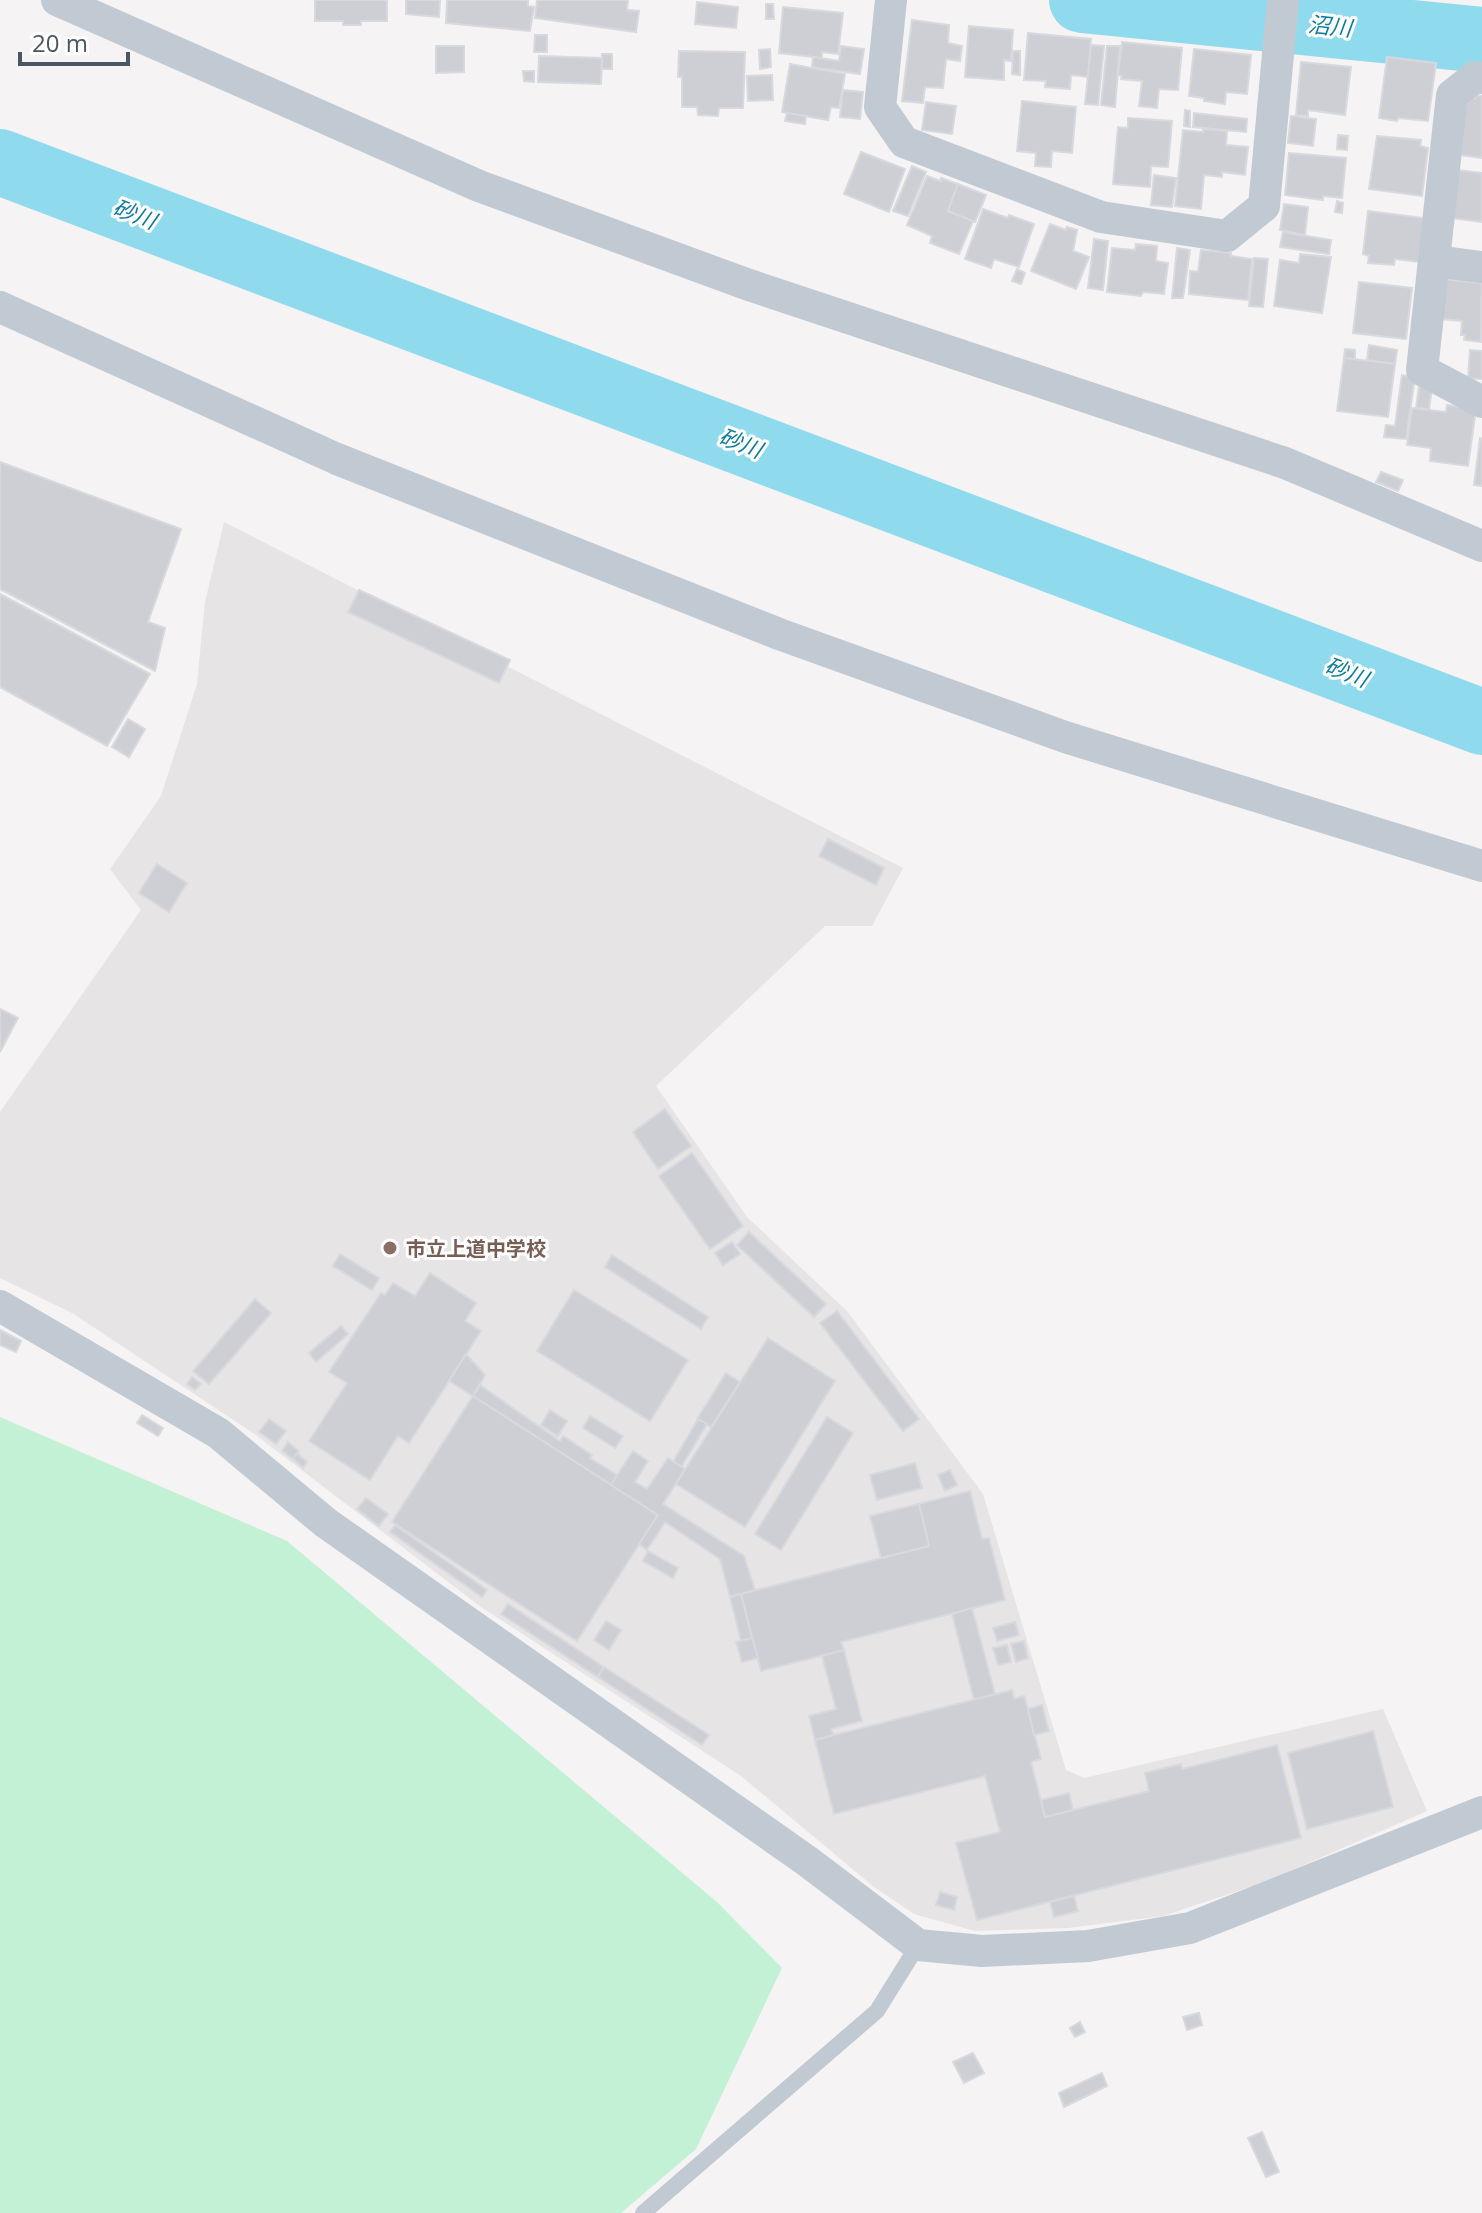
<svg xmlns="http://www.w3.org/2000/svg" width="1482" height="2213" font-family="'Open Sans','Noto Sans JP',sans-serif">
	<style>
		.education { fill: #e6e4e5 }
		.green { fill: #c3f1d5 }
		.lines { fill: none; stroke-linecap: round; stroke-linejoin: round }
		.canal { stroke: #90daee; stroke-width: 38 }
		.river { stroke: #90daee; stroke-width: 66 }
		.building { fill: #cdcfd5; stroke: #d7d9de; stroke-width: 2 }
		.lane { stroke: #c1cad2; stroke-width: 16 }
		.street { stroke: #c1cad2; stroke-width: 32 }
		.education-dot { fill: #8d6e63; stroke: #fff; stroke-width: 3 }
		.labels { text-anchor: middle; dominant-baseline: central; stroke-width: 6; stroke-linejoin: round; paint-order: stroke }
		.education-label { font-size: 20px; font-weight: bold; fill: #785e54; stroke: #fff; text-anchor: start }
		.water-label { font-size: 22px; font-style: italic; fill: #0c7c9b; stroke: #fff }
	</style>
	<rect width="100%" height="100%" fill="#f5f3f3"/>
	<polygon class="education" points="224,522 903,868 872,926 825,926 656,1086 747,1217 847,1311 983,1494 1066,1770 1084,1778 1383,1709 1427,1811 1268,1881 1163,1916 1068,1928 975,1931 914,1914 874,1887 741,1776 481,1607 253,1433 72,1313 0,1278 0,1112 141,910 110,869 161,796 197,684 205,602"/>
	<polygon class="green" points="0,1417 287,1541 717,1902 782,1968 696,2149 621,2213 0,2213"/>
	<g class="lines">
		<polyline class="canal" points="1362,21 1363,27"/>
		<g class="river">
			<polyline points="1082,0 1482,40"/>
			<polyline points="0,162 1482,722"/>
		</g>
	</g>
	<g class="building">
		<polygon points="315,0 387,0 387,21 361,21 361,25 343,25 343,21 315,21"/>
		<polygon points="406,0 440,0 439,17 406,14"/>
		<polygon points="447,0 528,0 528,6 534,7 530,31 446,23"/>
		<polygon points="537,0 628,0 627,10 639,11 636,32 535,18"/>
		<polygon points="697,2 738,7 736,28 695,24"/>
		<polygon points="766,4 773,4 774,19 766,19"/>
		<polygon points="783,7 843,13 838,54 822,52 822,58 779,53"/>
		<polygon points="912,20 949,25 948,43 962,46 960,61 946,59 943,88 925,87 923,103 902,101"/>
		<polygon points="969,26 1013,30 1011,61 1004,60 1004,80 965,77"/>
		<polygon points="1028,33 1091,39 1088,77 1071,75 1070,89 1045,87 1046,81 1024,80"/>
		<polygon points="535,35 547,35 547,52 534,52"/>
		<polygon points="1122,42 1182,48 1178,90 1159,89 1157,108 1139,106 1142,81 1121,79 1122,76 1118,75"/>
		<polygon points="1091,45 1104,46 1098,105 1085,104"/>
		<polygon points="436,46 464,46 464,72 436,73"/>
		<polygon points="841,46 864,49 860,74 812,67 813,57 839,61"/>
		<polygon points="1107,46 1120,46 1115,107 1101,105"/>
		<polygon points="770,49 771,67 760,69 759,50"/>
		<polygon points="1194,49 1251,55 1247,94 1226,92 1225,104 1204,101 1204,98 1189,96"/>
		<polygon points="679,51 745,52 743,108 719,108 718,116 698,115 697,107 682,107 682,77 678,77"/>
		<polygon points="1013,51 1020,51 1020,75 1012,74"/>
		<rect x="602" y="54" width="10" height="15"/>
		<polygon points="539,56 602,58 601,84 538,82"/>
		<polygon points="1387,57 1436,63 1428,121 1398,118 1397,121 1379,118"/>
		<polygon points="1301,62 1351,67 1345,115 1308,110 1308,116 1296,115"/>
		<polygon points="790,64 845,74 839,108 831,107 828,120 782,112"/>
		<polygon points="523,71 534,71 534,82 524,81"/>
		<polygon points="772,75 773,100 748,101 747,76"/>
		<polygon points="843,90 863,92 860,119 840,117"/>
		<polygon points="1475,95 1482,96 1482,158 1459,155 1467,100 1470,98 1475,98"/>
		<polygon points="1022,101 1076,107 1072,153 1052,151 1051,167 1035,166 1036,153 1017,151"/>
		<polygon points="926,102 956,106 952,134 922,130"/>
		<polygon points="1185,110 1190,111 1190,127 1184,126"/>
		<polygon points="787,113 806,116 805,124 785,121"/>
		<polygon points="1194,113 1247,119 1246,132 1193,127"/>
		<polygon points="1291,116 1316,119 1313,146 1288,143"/>
		<polygon points="1128,118 1172,121 1168,167 1151,166 1150,187 1113,184 1118,127 1128,128"/>
		<polygon points="1203,129 1227,131 1226,145 1248,147 1245,175 1222,172 1222,177 1204,175 1201,209 1175,206 1183,130 1203,132"/>
		<polygon points="1338,135 1348,136 1347,150 1337,149"/>
		<polygon points="1377,136 1421,140 1420,146 1428,148 1422,196 1369,189"/>
		<polygon points="861,152 905,169 889,212 844,194"/>
		<polygon points="1289,153 1346,158 1342,198 1323,196 1323,200 1285,195"/>
		<polygon points="912,166 926,172 908,216 893,211"/>
		<polygon points="1457,170 1482,173 1482,222 1450,218"/>
		<polygon points="1154,175 1176,178 1172,207 1151,205"/>
		<polygon points="927,176 941,181 941,178 958,184 948,211 973,221 959,254 930,243 932,236 907,225"/>
		<polygon points="958,184 986,195 975,222 948,211"/>
		<polygon points="1337,201 1343,203 1342,213 1335,212"/>
		<polygon points="1284,204 1308,207 1305,235 1280,230"/>
		<polygon points="983,209 1008,218 1009,215 1034,224 1019,267 994,259 991,268 965,259"/>
		<polygon points="1368,211 1424,218 1419,262 1395,259 1394,265 1368,263 1369,256 1363,254"/>
		<polygon points="1050,224 1066,230 1067,227 1077,230 1073,251 1089,257 1076,289 1031,271"/>
		<polygon points="1283,232 1331,240 1329,254 1280,247"/>
		<polygon points="1094,239 1108,241 1103,290 1088,288"/>
		<polygon points="1136,244 1157,246 1156,261 1168,263 1164,294 1143,292 1141,296 1107,292 1112,248 1135,250"/>
		<polygon points="1177,248 1190,250 1183,298 1172,298"/>
		<polygon points="1201,250 1231,253 1231,256 1252,259 1248,300 1189,294 1190,271 1198,272"/>
		<polygon points="1300,254 1331,257 1322,313 1274,306 1280,260 1299,263"/>
		<polygon points="1254,258 1268,259 1263,307 1249,306"/>
		<polygon points="1017,269 1025,273 1021,284 1012,281"/>
		<polygon points="1444,279 1482,283 1481,342 1464,340 1465,335 1461,335 1462,321 1441,319"/>
		<polygon points="1359,282 1412,288 1406,339 1353,333"/>
		<polygon points="1369,345 1397,350 1395,364 1367,360"/>
		<polygon points="1345,349 1355,350 1355,359 1344,358"/>
		<polygon points="1470,350 1482,351 1482,379 1468,378"/>
		<polygon points="1344,358 1395,364 1388,417 1337,411"/>
		<polygon points="1402,375 1415,377 1406,439 1384,437 1386,425 1395,426"/>
		<polygon points="1419,387 1432,389 1429,409 1416,408"/>
		<polygon points="1447,405 1476,409 1468,466 1430,461 1431,448 1407,445 1412,408 1446,412"/>
		<polygon points="1480,438 1482,439 1482,486 1474,485"/>
		<polygon points="0,462 181,529 148,622 165,628 155,671 0,589"/>
		<polygon points="1381,472 1403,480 1398,491 1376,482"/>
		<polygon points="359,590 510,660 499,683 348,612"/>
		<polygon points="0,594 150,674 107,746 0,687"/>
		<polygon points="128,719 145,729 129,757 112,747"/>
		<polygon points="828,839 884,868 876,885 819,856"/>
		<polygon points="157,864 187,883 169,912 139,893"/>
		<polygon points="0,1009 18,1018 0,1052"/>
		<polygon points="665,1109 691,1146 658,1169 633,1132"/>
		<polygon points="692,1153 743,1226 710,1249 659,1176"/>
		<polygon points="749,1232 826,1304 814,1317 737,1245"/>
		<polygon points="732,1242 740,1254 723,1265 715,1253"/>
		<polygon points="340,1254 379,1278 372,1290 333,1266"/>
		<polygon points="612,1255 708,1317 701,1329 605,1267"/>
		<polygon points="430,1273 476,1303 465,1321 481,1331 409,1443 398,1436 370,1480 309,1441 347,1383 329,1372 381,1293 385,1295 393,1283 415,1296"/>
		<polygon points="574,1290 688,1360 650,1421 537,1351"/>
		<polygon points="255,1299 271,1313 209,1384 193,1371"/>
		<polygon points="837,1311 919,1419 903,1431 820,1323"/>
		<polygon points="341,1326 348,1334 316,1362 309,1353"/>
		<polygon points="0,1330 21,1341 16,1352 0,1345"/>
		<polygon points="768,1338 835,1381 745,1527 676,1484"/>
		<polygon points="466,1354 485,1375 473,1396 449,1381"/>
		<polygon points="726,1373 740,1382 711,1427 697,1419"/>
		<polygon points="192,1377 201,1384 195,1390 187,1384"/>
		<polygon points="480,1385 560,1441 563,1436 592,1455 590,1458 617,1475 611,1485 473,1396"/>
		<polygon points="473,1396 658,1515 577,1641 392,1522"/>
		<polygon points="550,1410 567,1421 558,1436 541,1425"/>
		<polygon points="142,1415 163,1428 158,1436 137,1423"/>
		<polygon points="590,1416 623,1436 615,1448 583,1428"/>
		<polygon points="827,1417 853,1433 781,1550 755,1534"/>
		<polygon points="269,1419 286,1431 276,1444 259,1432"/>
		<polygon points="698,1419 707,1424 681,1467 673,1462"/>
		<polygon points="288,1442 299,1451 293,1459 282,1451"/>
		<polygon points="633,1451 648,1461 635,1482 647,1489 668,1458 685,1469 663,1504 744,1556 755,1590 730,1597 720,1559 665,1522 647,1550 639,1544 658,1515 611,1485"/>
		<polygon points="297,1453 307,1462 303,1468 293,1459"/>
		<polygon points="915,1463 922,1488 877,1500 870,1475"/>
		<polygon points="950,1470 957,1485 945,1491 938,1475"/>
		<polygon points="970,1491 982,1539 989,1538 1005,1600 841,1642 844,1650 761,1671 741,1594 929,1546 919,1504"/>
		<polygon points="366,1498 388,1514 379,1526 357,1509"/>
		<polygon points="919,1504 929,1546 881,1558 870,1516"/>
		<polygon points="395,1525 487,1590 482,1597 390,1532"/>
		<polygon points="648,1551 678,1568 673,1578 643,1561"/>
		<polygon points="741,1594 752,1638 741,1641 730,1597"/>
		<polygon points="508,1604 604,1667 598,1677 501,1614"/>
		<polygon points="972,1608 995,1694 974,1700 952,1614"/>
		<polygon points="606,1621 621,1630 609,1650 594,1640"/>
		<polygon points="1015,1622 1019,1635 997,1641 993,1628"/>
		<polygon points="752,1638 758,1658 742,1662 736,1642"/>
		<polygon points="1024,1641 1028,1658 1016,1662 1011,1644"/>
		<polygon points="1007,1645 1011,1662 998,1665 993,1648"/>
		<polygon points="844,1650 862,1721 831,1729 833,1735 815,1740 809,1716 836,1709 822,1656"/>
		<polygon points="604,1667 709,1735 702,1745 598,1677"/>
		<polygon points="1012,1690 1014,1699 1024,1696 1028,1709 1041,1759 1031,1762 1045,1817 1149,1791 1145,1773 1181,1764 1182,1769 1277,1745 1301,1838 977,1920 956,1843 1000,1832 985,1776 834,1814 815,1740"/>
		<polygon points="1042,1705 1049,1731 1034,1735 1028,1709"/>
		<polygon points="1373,1731 1393,1807 1307,1829 1288,1753"/>
		<polygon points="1069,1793 1073,1810 1045,1817 1041,1800"/>
		<polygon points="940,1892 957,1897 954,1910 936,1905"/>
		<polygon points="1074,1896 1078,1911 1054,1917 1050,1902"/>
		<polygon points="1199,2013 1202,2025 1187,2030 1183,2017"/>
		<polygon points="1080,2022 1085,2032 1075,2037 1070,2028"/>
		<polygon points="973,2053 984,2073 964,2083 953,2062"/>
		<polygon points="1102,2073 1107,2086 1064,2107 1059,2093"/>
		<polygon points="1262,2132 1279,2172 1266,2177 1248,2138"/>
	</g>
	<g class="lines">
		<polyline class="lane" points="643,2213 877,2011 918,1945"/>
		<g class="street">
			<polyline points="57,0 479,186 749,285 1285,463 1482,546"/>
			<polyline points="891,0 880,107 904,142 1101,217 1227,236 1264,206 1283,0"/>
			<polyline points="1482,78 1475,77 1452,95 1422,370 1482,402"/>
			<polyline points="1434,261 1482,267"/>
			<polyline points="0,307 337,459 779,634 1065,737 1482,866"/>
			<polyline points="0,1306 218,1433 326,1523 807,1861 918,1945 982,1951 1088,1946 1190,1928 1482,1812"/>
		</g>
	</g>
	<circle class="education-dot" cx="390" cy="1248" r="8"/>
	<g class="labels">
		<g class="education-label">
			<text x="406" y="1248">市立上道中学校</text>
		</g>
		<g class="water-label">
			<text transform="translate(1330 25) rotate(6)">沼川</text>
			<text transform="translate(135 213) rotate(21)">砂川</text>
			<text transform="translate(741 442) rotate(21)">砂川</text>
			<text transform="translate(1347 671) rotate(21)">砂川</text>
		</g>
	</g>
	<path d="M20 52v12h108v-12" fill="none" stroke="#4a5661" stroke-width="4"/>
	<text x="32" y="52" font-size="24" fill="#4a5661" stroke="#ffffff" stroke-width="6" paint-order="stroke">20 m</text>
</svg>
